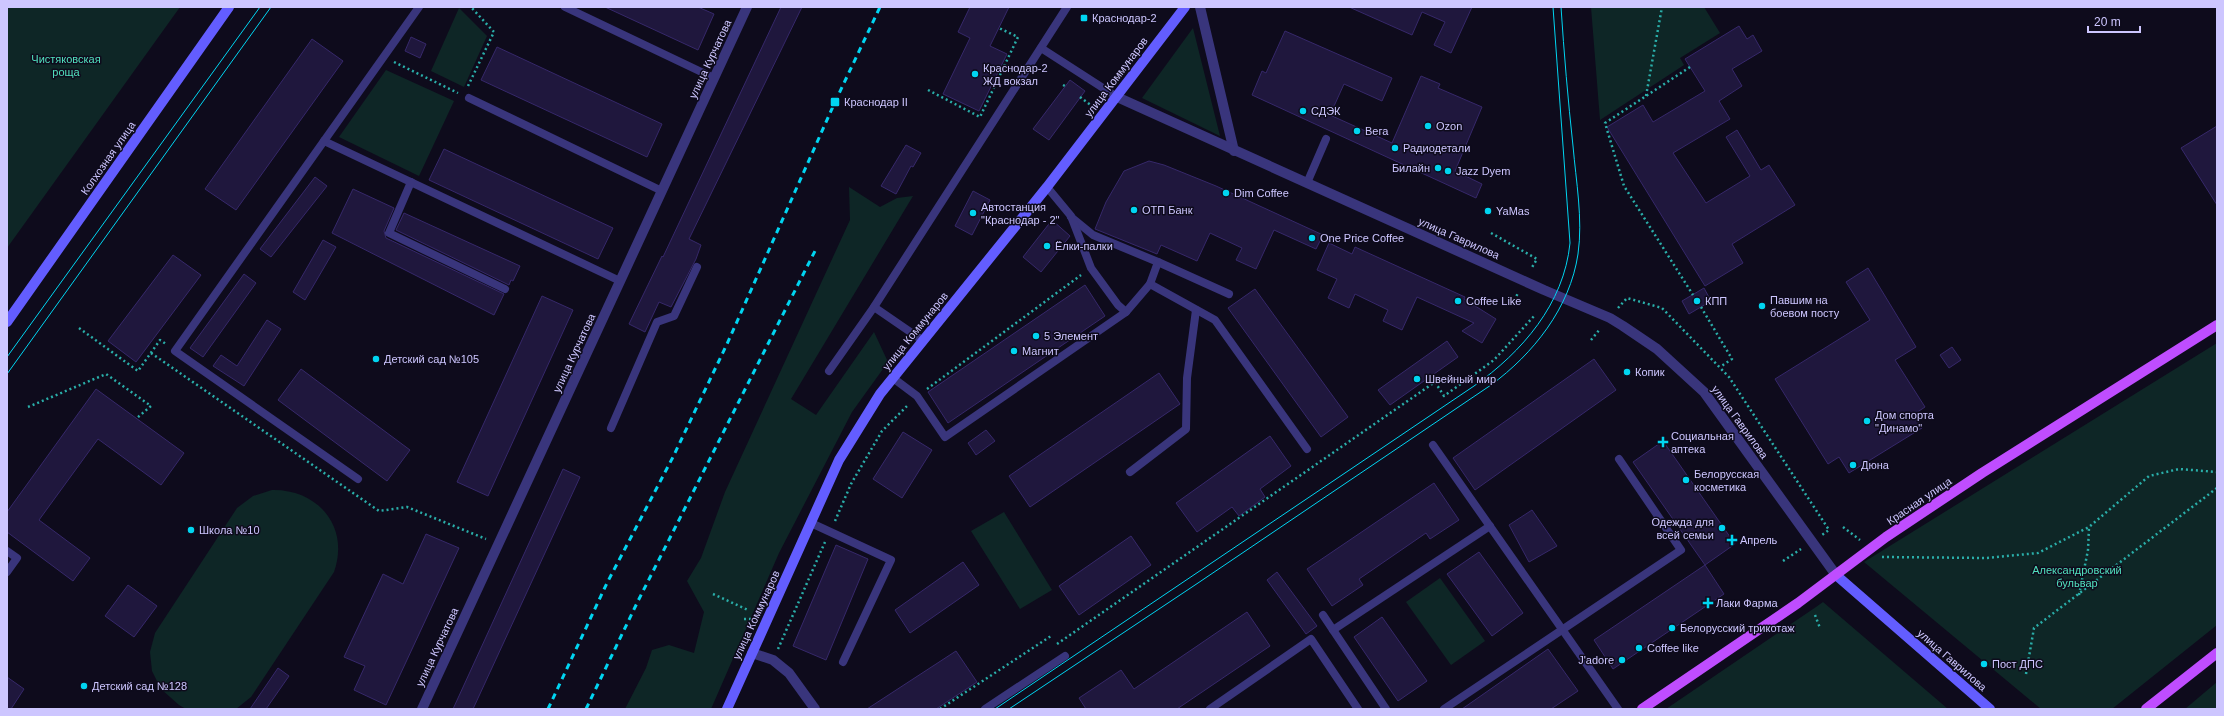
<svg xmlns="http://www.w3.org/2000/svg" width="2224" height="716" font-family="Arial,sans-serif">
	<style>
		.green { fill: #0e2626 }
		.building { fill: #1f173d; stroke: #36286a }
		.lines { fill: none; stroke-linecap: round; stroke-linejoin: round }
		.path { stroke: #2aaea9; stroke-width: 2.5; stroke-dasharray: 2 3; stroke-linecap: butt }
		.service { stroke: #39357c; stroke-width: 8 }
		.minor { stroke: #39357c; stroke-width: 10 }
		.tertiary { stroke: #39357c; stroke-width: 10 }
		.secondary { stroke: #635dff; stroke-width: 10 }
		.primary { stroke: #bf4dff; stroke-width: 10 }
		.tram { stroke: #00d5f1; stroke-width: 1 }
		.rail { stroke: #00d5f1; stroke-width: 3; stroke-dasharray: 6 5; stroke-linecap: butt }
		.poi-dot { fill: #00d5f1; stroke: #0e0b1c; stroke-width: 1.5 }
		.labels { text-anchor: middle; dominant-baseline: central; stroke-width: 3; stroke-linejoin: round; paint-order: stroke }
		.poi-label { font-size: 11px; fill: #cdc6ff; stroke: #0e0b1c; text-anchor: start }
		.park-label { font-size: 11px; fill: #51e0be; stroke: #0e0b1c }
		.street-label { font-size: 11px; fill: #cdc6ff; stroke: #0e0b1c }
	</style>
	<rect width="100%" height="100%" fill="#0e0b1c"/>
	<g class="green">
		<polygon points="7,7 180,7 7,248"/>
		<polygon points="1591,7 1704,7 1720,33 1680,58 1684,65 1600,120"/>
		<polygon points="459,8 487,36 464,87 431,71"/>
		<polygon points="1193,28 1220,136 1142,98"/>
		<polygon points="386,70 454,101 419,176 339,137"/>
		<polygon points="849,187 880,207 897,198 913,196 791,399 816,415 874,332 888,362 852,412 779,553 711,709 625,709 646,668 652,650 669,645 694,653 704,612 687,581 701,558 725,492 850,220"/>
		<polygon points="2217,343 2217,625 2112,709 2041,709 1864,562"/>
		<path d="M 272,490 C 318,489 350,527 334,572 L 251,697 L 236,709 L 186,709 L 179,705 L 161,689 L 152,671 L 150,652 L 155,633 L 237,508 L 253,496 Z"/>
		<polygon points="1004,512 1052,590 1020,609 971,531"/>
		<polygon points="1440,578 1485,641 1451,665 1406,602"/>
		<polygon points="1823,602 1948,709 1666,709 1816,607"/>
		<polygon points="2217,682 2217,709 2185,709"/>
	</g>
	<g class="building">
		<polygon points="605,7 698,7 714,14 698,50"/>
		<polygon points="781,7 802,7 689,239 701,245 696,259 671,307 659,302 645,332 629,324 662,256 663,257"/>
		<polygon points="970,7 1009,7 990,46 1007,54 979,111 943,94 970,38 958,32"/>
		<polygon points="1349,7 1472,7 1451,53 1434,45 1445,22 1422,12 1412,35"/>
		<polygon points="1739,26 1747,39 1753,35 1762,51 1732,69 1742,86 1719,101 1730,119 1673,153 1706,203 1750,176 1726,137 1737,130 1761,170 1769,165 1795,205 1732,244 1743,263 1705,286 1607,127 1643,105 1653,122 1705,91 1685,59"/>
		<polygon points="1285,31 1392,78 1382,101 1344,84 1330,115 1392,143 1421,76 1440,84 1438,88 1482,107 1455,171 1482,184 1476,198 1252,95 1262,71 1266,73"/>
		<polygon points="411,37 426,44 420,58 405,51"/>
		<polygon points="312,39 343,61 236,210 205,189"/>
		<polygon points="497,47 662,124 647,157 481,80"/>
		<polygon points="1070,80 1085,91 1049,140 1033,129"/>
		<polygon points="2217,126 2217,205 2181,148"/>
		<polygon points="906,145 921,153 913,167 911,166 896,194 881,186"/>
		<polygon points="444,149 613,228 598,259 429,180"/>
		<polygon points="1149,161 1164,165 1216,186 1323,235 1316,249 1274,230 1256,269 1236,260 1242,248 1210,233 1197,261 1161,245 1157,254 1095,229 1106,202 1124,171"/>
		<polygon points="315,177 327,186 271,257 260,249"/>
		<polygon points="353,189 394,208 384,231 386,238 504,294 494,315 332,233"/>
		<polygon points="973,191 990,200 972,235 955,226"/>
		<polygon points="404,213 520,266 513,281 511,280 509,285 396,230"/>
		<polygon points="1052,220 1070,236 1041,272 1023,257"/>
		<polygon points="323,240 336,247 305,300 293,292"/>
		<polygon points="1329,243 1352,254 1355,247 1465,297 1464,299 1496,319 1482,343 1462,331 1474,323 1417,297 1402,330 1383,321 1388,310 1355,294 1349,308 1328,298 1337,279 1317,270"/>
		<polygon points="173,255 201,275 136,362 108,341"/>
		<polygon points="1868,268 1916,347 1895,360 1925,407 1913,415 1922,428 1849,473 1839,457 1828,464 1775,379 1870,320 1846,282"/>
		<polygon points="244,274 256,283 203,357 190,348"/>
		<polygon points="1085,285 1105,316 948,423 928,392"/>
		<polygon points="1704,288 1711,301 1689,314 1682,301"/>
		<polygon points="1255,289 1348,417 1321,437 1228,308"/>
		<polygon points="542,296 573,310 488,496 457,482"/>
		<polygon points="267,320 281,329 244,386 213,366 221,355 237,366"/>
		<polygon points="1447,341 1458,357 1390,405 1378,390"/>
		<polygon points="1952,347 1961,360 1949,368 1940,355"/>
		<polygon points="1594,359 1616,390 1475,490 1453,458"/>
		<polygon points="301,369 410,450 387,481 278,400"/>
		<polygon points="1159,373 1180,404 1030,507 1009,476"/>
		<polygon points="96,389 184,453 161,485 98,439 39,520 90,558 73,581 7,532 7,512"/>
		<polygon points="986,430 995,441 976,455 968,443"/>
		<polygon points="903,432 932,450 902,498 873,479"/>
		<polygon points="1270,436 1291,466 1260,489 1265,497 1239,516 1232,507 1197,532 1176,503"/>
		<polygon points="1663,441 1735,544 1705,565 1633,462"/>
		<polygon points="563,469 580,477 473,709 453,709"/>
		<polygon points="1434,483 1459,520 1430,539 1426,533 1359,579 1363,585 1332,606 1307,569"/>
		<polygon points="1532,510 1557,546 1529,562 1509,525"/>
		<polygon points="426,534 459,548 386,705 354,690 365,666 344,657 383,574 403,584"/>
		<polygon points="1131,536 1151,565 1079,615 1059,586"/>
		<polygon points="836,545 868,559 826,660 793,646"/>
		<polygon points="1479,552 1523,613 1492,636 1447,574"/>
		<polygon points="963,562 979,585 910,633 895,610"/>
		<polygon points="1705,565 1724,594 1613,669 1594,640"/>
		<polygon points="1277,572 1317,626 1306,634 1267,580"/>
		<polygon points="128,585 157,606 134,637 105,616"/>
		<polygon points="1247,612 1270,646 1177,709 1086,709 1079,698 1121,670 1134,689"/>
		<polygon points="1382,617 1427,681 1398,701 1354,637"/>
		<polygon points="1548,649 1578,691 1551,709 1462,709"/>
		<polygon points="956,651 977,682 936,709 867,709"/>
		<polygon points="278,668 289,676 266,709 250,709"/>
		<polygon points="7,677 24,689 11,709 7,709"/>
	</g>
	<g class="lines">
		<g class="path">
			<polyline points="394,62 458,93"/>
			<polyline points="1690,67 1605,123 1624,186 1693,295"/>
			<polyline points="1063,85 1065,86"/>
			<polyline points="468,86 494,32 471,7"/>
			<polyline points="928,90 980,117 1018,37 999,28"/>
			<polyline points="1646,96 1662,7"/>
			<polyline points="1080,97 1092,106"/>
			<polyline points="1491,233 1537,259 1531,269"/>
			<polyline points="1512,305 1518,293"/>
			<polyline points="1701,307 1732,359 1720,367"/>
			<polyline points="1618,308 1627,298 1662,308 1729,377 1829,530 1822,535"/>
			<polyline points="79,328 138,371 160,340 166,344"/>
			<polyline points="1591,340 1600,329"/>
			<polyline points="151,353 379,511 407,507 486,539"/>
			<polyline points="927,389 1081,275"/>
			<polyline points="28,407 106,374 151,406 137,418"/>
			<polyline points="835,521 851,484 882,431 908,405"/>
			<polyline points="1843,527 1860,540"/>
			<polyline points="1882,557 1987,558 2038,553 2089,527 2149,476 2179,469 2217,472"/>
			<polyline points="1783,561 1801,549"/>
			<polyline points="713,594 748,610"/>
			<polyline points="2079,595 2088,550 2089,527"/>
			<polyline points="1815,615 1820,628"/>
			<polyline points="744,619 752,619"/>
			<polyline points="1057,644 1435,382 1444,396 1494,360 1535,315"/>
			<polyline points="778,649 825,542"/>
			<polyline points="2026,674 2034,628 2217,488"/>
			<polyline points="940,709 1051,636"/>
		</g>
		<g class="service">
			<polyline points="565,7 714,78"/>
			<polyline points="1041,48 1117,97"/>
			<polyline points="469,98 662,191"/>
			<polyline points="324,141 620,281"/>
			<polyline points="411,182 389,233 505,289"/>
			<polyline points="1307,183 1326,139"/>
			<polyline points="1071,217 1093,235 1158,262 1229,294"/>
			<polyline points="1150,284 1215,320 1307,449"/>
			<polyline points="874,307 922,340"/>
			<polyline points="1126,312 1150,284 1158,262"/>
			<polyline points="829,371 874,307 1067,7"/>
			<polyline points="893,378 917,396 945,437 1126,312 1118,305 1091,268 1071,216 1047,187"/>
			<polyline points="611,428 657,322 674,316 697,267"/>
			<polyline points="1433,445 1618,709"/>
			<polyline points="1130,472 1186,429 1187,378 1196,310"/>
			<polyline points="358,479 175,351 419,7"/>
			<polyline points="811,523 891,560 843,662"/>
			<polyline points="7,551 17,558 7,572"/>
			<polyline points="1323,615 1386,709"/>
			<polyline points="1333,630 1490,526"/>
			<polyline points="985,709 1065,656"/>
			<polyline points="1210,709 1311,639 1358,709"/>
			<polyline points="1444,709 1681,550 1619,459"/>
		</g>
		<g class="minor">
			<polyline points="752,653 773,660 789,673 815,709"/>
			<polyline points="422,709 747,7"/>
		</g>
		<g class="tertiary">
			<polyline points="1200,7 1234,151"/>
			<polyline points="1117,97 1544,290 1610,318 1623,326 1657,349 1704,392 1836,575"/>
		</g>
		<g class="secondary">
			<polyline points="7,322 229,7"/>
			<polyline points="1836,575 1990,709"/>
			<polyline points="727,709 839,460 880,394 1047,187 1185,7"/>
		</g>
		<g class="primary">
			<polyline points="1642,709 1798,603 1886,537 1982,473 2217,325"/>
			<polyline points="2146,709 2217,653"/>
		</g>
		<g class="tram">
			<polyline points="7,357 260,7"/>
			<polyline points="7,374 271,7"/>
			<path d="M 995,709 L 1474,386 C 1522,352 1564,304 1570,243 L 1553,7"/>
			<path d="M 1009,709 L 1198,583 L 1491,385 C 1533,354 1570,308 1578,254 C 1583,219 1576,181 1573,146 C 1568,100 1564,53 1561,7"/>
		</g>
		<g class="rail">
			<polyline points="548,709 607,583 673,457 727,344 835,102 880,7"/>
			<polyline points="586,709 638,601 816,249"/>
		</g>
	</g>
	<g class="poi-dot">
		<rect x="1080" y="14" width="8" height="8" rx="2"/>
		<circle cx="975" cy="74" r="4"/>
		<rect x="830" y="97" width="10" height="10" rx="2"/>
		<circle cx="1303" cy="111" r="4"/>
		<circle cx="1428" cy="126" r="4"/>
		<circle cx="1357" cy="131" r="4"/>
		<circle cx="1395" cy="148" r="4"/>
		<circle cx="1438" cy="168" r="4"/>
		<circle cx="1448" cy="171" r="4"/>
		<circle cx="1226" cy="193" r="4"/>
		<circle cx="1134" cy="210" r="4"/>
		<circle cx="1488" cy="211" r="4"/>
		<circle cx="973" cy="213" r="4"/>
		<circle cx="1312" cy="238" r="4"/>
		<circle cx="1047" cy="246" r="4"/>
		<circle cx="1458" cy="301" r="4"/>
		<circle cx="1697" cy="301" r="4"/>
		<circle cx="1762" cy="306" r="4"/>
		<circle cx="1036" cy="336" r="4"/>
		<circle cx="1014" cy="351" r="4"/>
		<circle cx="376" cy="359" r="4"/>
		<circle cx="1627" cy="372" r="4"/>
		<circle cx="1417" cy="379" r="4"/>
		<circle cx="1867" cy="421" r="4"/>
		<path d="M1661 436h4v4h4v4h-4v4h-4v-4h-4v-4h4z"/>
		<circle cx="1853" cy="465" r="4"/>
		<circle cx="1686" cy="480" r="4"/>
		<circle cx="1722" cy="528" r="4"/>
		<circle cx="191" cy="530" r="4"/>
		<path d="M1730 534h4v4h4v4h-4v4h-4v-4h-4v-4h4z"/>
		<path d="M1706 597h4v4h4v4h-4v4h-4v-4h-4v-4h4z"/>
		<circle cx="1672" cy="628" r="4"/>
		<circle cx="1639" cy="648" r="4"/>
		<circle cx="1622" cy="660" r="4"/>
		<circle cx="1984" cy="664" r="4"/>
		<circle cx="84" cy="686" r="4"/>
	</g>
	<g class="labels">
		<g class="poi-label">
			<text x="1092" y="18">Краснодар-2</text>
			<text x="983" y="68">Краснодар-2<tspan x="983" dy="13">ЖД вокзал</tspan></text>
			<text x="844" y="102">Краснодар II</text>
			<text x="1311" y="111">СДЭК</text>
			<text x="1436" y="126">Ozon</text>
			<text x="1365" y="131">Вега</text>
			<text x="1403" y="148">Радиодетали</text>
			<text x="1430" y="168" text-anchor="end">Билайн</text>
			<text x="1456" y="171">Jazz Dyem</text>
			<text x="1234" y="193">Dim Coffee</text>
			<text x="981" y="207">Автостанция<tspan x="981" dy="13">"Краснодар - 2"</tspan></text>
			<text x="1142" y="210">ОТП Банк</text>
			<text x="1496" y="211">YaMas</text>
			<text x="1320" y="238">One Price Coffee</text>
			<text x="1055" y="246">Ёлки-палки</text>
			<text x="1770" y="300">Павшим на<tspan x="1770" dy="13">боевом посту</tspan></text>
			<text x="1466" y="301">Coffee Like</text>
			<text x="1705" y="301">КПП</text>
			<text x="1044" y="336">5 Элемент</text>
			<text x="1022" y="351">Магнит</text>
			<text x="384" y="359">Детский сад №105</text>
			<text x="1635" y="372">Копик</text>
			<text x="1425" y="379">Швейный мир</text>
			<text x="1875" y="415">Дом спорта<tspan x="1875" dy="13">"Динамо"</tspan></text>
			<text x="1671" y="436">Социальная<tspan x="1671" dy="13">аптека</tspan></text>
			<text x="1861" y="465">Дюна</text>
			<text x="1694" y="474">Белорусская<tspan x="1694" dy="13">косметика</tspan></text>
			<text x="1714" y="522" text-anchor="end">Одежда для<tspan x="1714" dy="13">всей семьи</tspan></text>
			<text x="199" y="530">Школа №10</text>
			<text x="1740" y="540">Апрель</text>
			<text x="1716" y="603">Лаки Фарма</text>
			<text x="1680" y="628">Белорусский трикотаж</text>
			<text x="1647" y="648">Coffee like</text>
			<text x="1614" y="660" text-anchor="end">J'adore</text>
			<text x="1992" y="664">Пост ДПС</text>
			<text x="92" y="686">Детский сад №128</text>
		</g>
		<g class="park-label">
			<text x="66" y="59">Чистяковская<tspan x="66" dy="13">роща</tspan></text>
			<text x="2077" y="570">Александровский<tspan x="2077" dy="13">бульвар</tspan></text>
		</g>
		<g class="street-label">
			<text transform="translate(710 59) rotate(-65)">улица Курчатова</text>
			<text transform="translate(1116 77) rotate(-53)">улица Коммунаров</text>
			<text transform="translate(108 158) rotate(-55)">Колхозная улица</text>
			<text transform="translate(1459 238) rotate(24)">улица Гаврилова</text>
			<text transform="translate(915 331) rotate(-51)">улица Коммунаров</text>
			<text transform="translate(574 353) rotate(-65)">улица Курчатова</text>
			<text transform="translate(1740 422) rotate(54)">улица Гаврилова</text>
			<text transform="translate(1919 501) rotate(-34)">Красная улица</text>
			<text transform="translate(756 615) rotate(-65)">улица Коммунаров</text>
			<text transform="translate(437 647) rotate(-65)">улица Курчатова</text>
			<text transform="translate(1952 660) rotate(41)">улица Гаврилова</text>
		</g>
	</g>
	<rect width="2224" height="716" fill="none" stroke="#cdc6ff" stroke-width="16"/>
	<path d="M2088 26v6h52v-6" fill="none" stroke="#cdc6ff" stroke-width="2"/>
	<text x="2094" y="26" font-size="12" fill="#cdc6ff" stroke="#0e0b1c" stroke-width="3" paint-order="stroke">20 m</text>
</svg>
